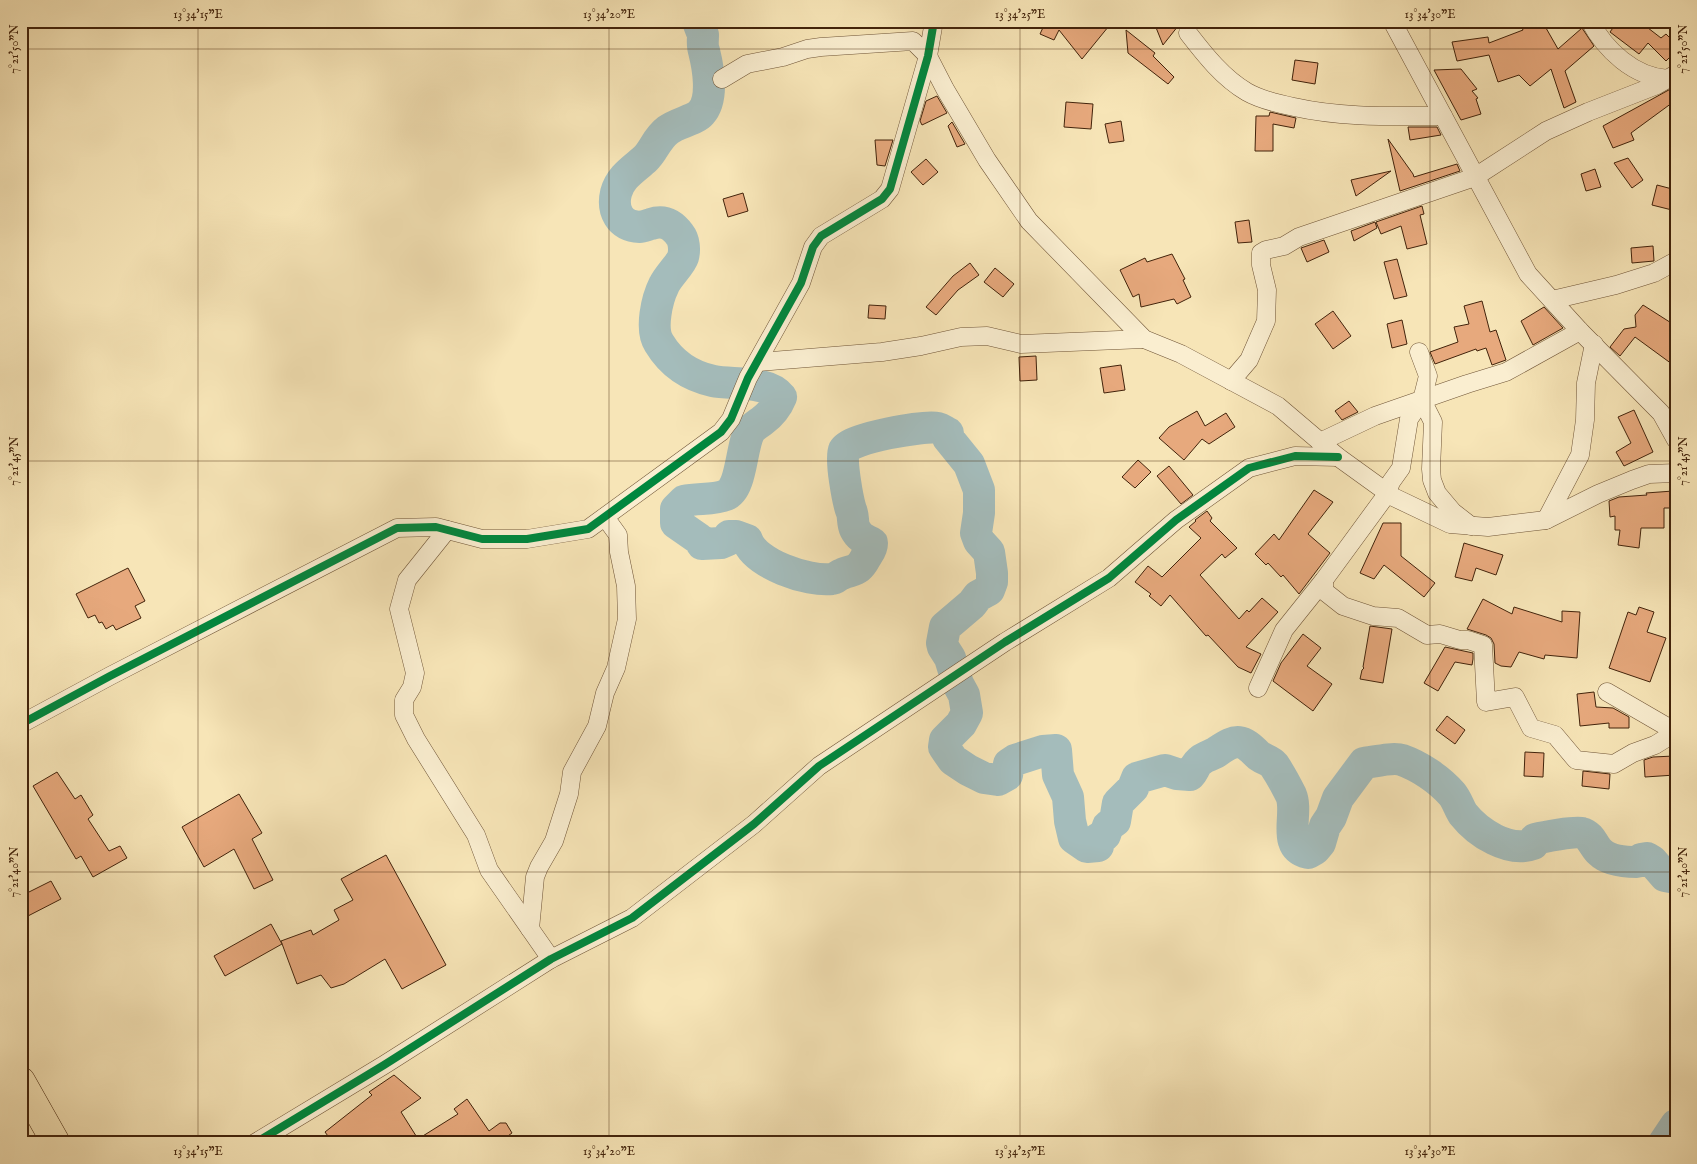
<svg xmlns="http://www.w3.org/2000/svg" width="1697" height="1164" font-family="'IM FELL English',serif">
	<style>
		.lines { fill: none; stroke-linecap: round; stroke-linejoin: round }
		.river { stroke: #a4bcbb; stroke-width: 32 }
		.building { fill: #e7a97d; stroke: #42230b }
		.street-casing { stroke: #6f5436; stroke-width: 19 }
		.primary-casing { stroke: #42230b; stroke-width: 29 }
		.street { stroke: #faeed0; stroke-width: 18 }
		.primary { stroke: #f7e5b7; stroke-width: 28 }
		.cycleway-casing { stroke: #faeed0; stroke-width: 11 }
		.cycleway { stroke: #00873e; stroke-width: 8 }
		.ticks { fill: none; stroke: #42230b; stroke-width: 1; stroke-opacity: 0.45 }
		.neatline { fill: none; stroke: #42230b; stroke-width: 2 }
		.ticks-label { font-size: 12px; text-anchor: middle; fill: #42230b }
	</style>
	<rect width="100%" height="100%" fill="#f7e5b7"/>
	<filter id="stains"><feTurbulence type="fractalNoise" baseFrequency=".004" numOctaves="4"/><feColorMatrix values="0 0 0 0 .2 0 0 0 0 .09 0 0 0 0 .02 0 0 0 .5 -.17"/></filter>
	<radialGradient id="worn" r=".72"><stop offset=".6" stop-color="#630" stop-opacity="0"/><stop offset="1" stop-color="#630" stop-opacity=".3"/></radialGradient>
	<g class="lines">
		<g class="river">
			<path d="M 698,21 C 699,26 702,31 703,35 C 703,40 702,46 704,51 C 708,67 714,99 701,113 C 695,120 677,123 668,130 C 656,139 654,151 645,159 C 634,169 620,177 616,193 C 612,210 619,226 640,227 C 643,227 647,225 651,224 C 663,220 672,224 680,235 C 684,240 685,250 683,257 C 681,264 668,276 664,285 C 657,299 650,329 659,343 C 671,363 690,376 713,381 C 732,385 768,380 781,397 C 777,407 770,415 762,421 C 758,424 753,427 750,431 C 741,445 742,489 726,495 C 714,500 698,498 684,501 L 676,509 L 676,523 L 699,539 L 702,544 L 721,543 L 728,540 L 729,536 L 736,536 L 747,540 C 755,564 808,582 832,579 C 836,579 838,575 842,574 C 855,569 858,572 866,557 C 869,552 872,549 872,543 C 864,539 859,537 855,529 C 852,523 854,516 851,510 C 848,501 840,459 844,450 C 850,438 925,425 938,428 C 942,429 945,432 948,433 L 948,438 L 969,464 L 979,490 L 979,513 L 976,533 L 979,541 L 989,552 L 992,573 L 992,582 L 989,590 L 978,596 L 972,604 L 945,627 L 942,643 L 943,647 L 950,658 L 958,684 L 964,695 L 967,713 L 961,724 L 945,740 L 944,747 L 953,760 L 968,770 L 984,778 L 998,780 L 1007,775 L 1009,764 L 1015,760 L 1043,751 L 1056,750 L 1058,775 L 1068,797 L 1070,821 L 1074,838 L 1087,847 L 1098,846 L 1099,838 L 1105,835 L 1108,826 L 1115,821 L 1118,803 L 1133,788 L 1137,778 L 1165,770 L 1177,774 L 1190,775 C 1194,771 1195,764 1201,760 C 1206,756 1213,755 1218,751 C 1237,738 1242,739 1258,755 C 1262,759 1270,760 1274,765 C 1280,774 1286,785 1291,795 C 1299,814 1281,847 1308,853 L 1315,849 L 1320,843 L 1325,826 L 1331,817 L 1338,798 L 1364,763 C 1373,762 1393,757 1402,760 C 1419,766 1439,779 1452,794 C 1457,800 1459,808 1463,814 C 1478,833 1509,853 1533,844 L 1535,839 C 1543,837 1575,831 1582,833 C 1591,835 1594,847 1600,852 C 1609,861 1626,862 1637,862 L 1641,859 L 1647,858 L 1652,861 L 1665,876 L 1676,878"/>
			<polyline points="1664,1143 1676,1125"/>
		</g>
	</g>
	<g class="building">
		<polygon points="1046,21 1113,21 1082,59 1059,30 1054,40 1040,34"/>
		<polygon points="1166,21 1182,21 1163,45 1155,25"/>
		<polygon points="1519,21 1542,21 1558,49 1582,28 1594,46 1565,71 1576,102 1564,108 1551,69 1530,86 1519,75 1498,82 1489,55 1457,61 1452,42 1488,37 1489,43 1523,30"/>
		<polygon points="1618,21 1639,21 1661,38 1666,34 1676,44 1676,51 1666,61 1648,43 1639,54 1610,32"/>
		<polygon points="1126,30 1155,53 1153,56 1174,77 1168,84 1128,53"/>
		<polygon points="1295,60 1318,63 1315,84 1292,80"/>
		<polygon points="1461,69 1477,89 1472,91 1478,98 1476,99 1481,114 1461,120 1434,70"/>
		<polygon points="1676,86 1676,100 1631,133 1634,140 1613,148 1603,126"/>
		<polygon points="937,96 947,113 922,125 920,121 926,101"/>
		<polygon points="1066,102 1093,104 1091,129 1064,127"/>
		<polygon points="1270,112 1296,118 1294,128 1273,124 1273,151 1255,151 1256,116 1269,116"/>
		<polygon points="1121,121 1124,141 1109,143 1105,124"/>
		<polygon points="952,122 965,144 957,147 948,126"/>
		<polygon points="1408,127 1437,127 1441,135 1410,140"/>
		<polygon points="1388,139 1413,174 1414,177 1457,164 1460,171 1400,191"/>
		<polygon points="875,140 893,140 885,166 877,165"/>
		<polygon points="1628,158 1643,180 1632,188 1614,163"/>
		<polygon points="926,159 938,172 923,185 911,172"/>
		<polygon points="1595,169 1601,187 1586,191 1581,174"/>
		<polygon points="1391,171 1356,196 1351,180"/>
		<polygon points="1657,185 1676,190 1676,211 1652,205"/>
		<polygon points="743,193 748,211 728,217 723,199"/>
		<polygon points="1422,206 1424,214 1420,215 1427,244 1407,249 1401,226 1381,234 1376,222"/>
		<polygon points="1249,220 1252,242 1238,243 1235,222"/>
		<polygon points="1375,222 1377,228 1354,241 1351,231"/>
		<polygon points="1324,240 1329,252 1307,262 1301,248"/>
		<polygon points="1653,246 1654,261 1632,263 1631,248"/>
		<polygon points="1172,254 1185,279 1183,280 1191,297 1177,304 1174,299 1141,307 1139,294 1133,297 1120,270 1145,258 1147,262"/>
		<polygon points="1397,259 1407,296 1394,299 1384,262"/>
		<polygon points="970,263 979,275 958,290 936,315 926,307 953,276"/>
		<polygon points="995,268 1014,284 1003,297 984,282"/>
		<polygon points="1482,301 1490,332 1496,330 1506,360 1492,365 1486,348 1477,351 1476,349 1435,364 1430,352 1458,342 1454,327 1469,324 1464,306"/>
		<polygon points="869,305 886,306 885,319 868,318"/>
		<polygon points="1643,305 1676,326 1676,367 1635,337 1620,356 1610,347 1624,329 1636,327 1635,315"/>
		<polygon points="1544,307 1563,328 1533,345 1521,321"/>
		<polygon points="1333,311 1351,336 1333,349 1315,324"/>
		<polygon points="1402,320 1407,344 1392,348 1387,324"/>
		<polygon points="1036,356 1037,380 1020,381 1019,357"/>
		<polygon points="1121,365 1125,390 1104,393 1100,368"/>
		<polygon points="1349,401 1358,412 1342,420 1335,411"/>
		<polygon points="1634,410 1653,452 1624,466 1616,452 1631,443 1618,417"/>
		<polygon points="1197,411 1205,426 1226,413 1235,427 1209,444 1202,439 1184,460 1159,438 1169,427"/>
		<polygon points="1138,460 1151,472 1135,488 1122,477"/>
		<polygon points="1169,466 1193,495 1181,504 1157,476"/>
		<polygon points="1314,490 1333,502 1308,534 1330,553 1299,594 1283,575 1281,577 1268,563 1266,565 1255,554 1274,534 1279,540"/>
		<polygon points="1673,491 1674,508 1664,508 1664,528 1641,528 1639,548 1618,545 1620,530 1615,530 1615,516 1610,517 1609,501 1619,497 1647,495 1646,493"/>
		<polygon points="1207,511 1212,518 1210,521 1237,548 1225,558 1222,554 1200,575 1239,619 1247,610 1249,612 1262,598 1278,612 1246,647 1261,654 1251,673 1238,667 1208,635 1206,636 1170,595 1161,606 1149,596 1151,594 1135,582 1148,566 1162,577 1201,538 1189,527 1196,521 1195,520"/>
		<polygon points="1383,523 1401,523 1401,556 1435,583 1424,597 1384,565 1374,579 1360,573"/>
		<polygon points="1464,543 1503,555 1496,575 1476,568 1472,581 1455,577"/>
		<polygon points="128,568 145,601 135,606 141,618 116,630 113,625 106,629 102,622 99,623 95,615 88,618 76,594"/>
		<polygon points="1483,599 1512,614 1514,607 1562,622 1562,611 1580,612 1577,658 1545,655 1544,659 1519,652 1511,667 1501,666 1495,663 1494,644 1491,638 1486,635 1467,629"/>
		<polygon points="1639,607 1654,612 1647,632 1666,638 1650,682 1609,668 1628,612 1636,615"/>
		<polygon points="1370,626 1392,629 1383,683 1360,679 1362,670 1364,668 1363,667"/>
		<polygon points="1303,634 1321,648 1307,666 1332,684 1313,711 1273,681 1281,663"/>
		<polygon points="1445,647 1473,653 1473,659 1472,665 1455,662 1438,691 1424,683"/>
		<polygon points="1594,692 1596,707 1613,708 1629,717 1629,728 1609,728 1609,723 1580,726 1577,694"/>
		<polygon points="1447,716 1465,730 1455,744 1436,730"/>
		<polygon points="1525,752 1544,753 1543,777 1524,776"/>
		<polygon points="1674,756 1675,775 1645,777 1644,760 1653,757"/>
		<polygon points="1583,771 1610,774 1609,789 1582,786"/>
		<polygon points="57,772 75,799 81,795 93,815 88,819 109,851 120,846 127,858 93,877 81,856 76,859 33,786"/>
		<polygon points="239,794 262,833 252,839 273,880 254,889 234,849 204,867 182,827"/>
		<polygon points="386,855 446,965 402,989 385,959 344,984 331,988 321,975 297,984 281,941 311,930 313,935 339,920 334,910 353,900 341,879"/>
		<polygon points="51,881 61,899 26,917 21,908 21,896"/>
		<polygon points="271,924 282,944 225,976 214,956"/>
		<polygon points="394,1075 421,1098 401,1112 418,1139 458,1114 454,1109 467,1099 489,1131 500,1123 506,1123 512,1133 498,1143 333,1143 325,1132 372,1095 369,1092"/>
	</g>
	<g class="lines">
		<defs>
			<g id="street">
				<polyline points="1392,21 1528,274 1580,331 1661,413 1676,440"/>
				<path d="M 1590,21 C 1605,50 1634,77 1668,79"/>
				<path d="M 1188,33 C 1205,55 1223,78 1247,92 C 1261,100 1279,104 1294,107 C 1343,118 1393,116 1443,116"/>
				<polyline points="722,79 747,64 783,57 807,49 821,47 913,41 928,56 945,89 987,160 1029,221 1144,339 1181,354 1278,406 1338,457 1381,488 1387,494 1450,524 1488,527 1546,520 1598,494 1632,480 1649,474 1676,473"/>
				<polyline points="1552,300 1616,285 1654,273 1676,261"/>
				<polyline points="758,362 882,352 921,346 961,337 987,336 1021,344 1144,339"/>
				<polyline points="1231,381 1249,360 1266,321 1267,290 1261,265 1261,253 1266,250 1284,246 1299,237 1475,177 1546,131 1588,112 1657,85 1676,74"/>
				<polyline points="1422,400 1433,422 1431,469 1432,480 1437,493 1453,512 1471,526"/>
				<polyline points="1320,442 1375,416 1467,384 1506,372 1580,331"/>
				<polyline points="1546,520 1580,455 1585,420 1586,383 1594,344"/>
				<polyline points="447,530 407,580 399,609 415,673 412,687 404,700 404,715 416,739 476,835 489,870 551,959"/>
				<polyline points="1324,580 1324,591 1343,606 1373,616 1398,618 1427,635 1440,634 1460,640 1468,640 1483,645 1486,702 1515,697 1531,728 1555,735 1576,760 1614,764 1633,753 1655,745 1676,732"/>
				<polyline points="1258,688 1284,630 1324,580 1387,494 1391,482 1401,468 1409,419 1422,400 1428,376 1419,352"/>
				<polyline points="1607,692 1676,732"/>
				<polyline points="21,724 110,676 397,528 436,527 482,539 527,539 588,529 721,432 731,419 748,378 801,283 813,247 821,236 882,199 890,189 928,56 934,21"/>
				<polyline points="530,929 535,877 539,867 554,841 569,794 572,772 597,726 605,693 616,668 627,619 626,586 619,552 618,535 605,517"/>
				<polyline points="255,1143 384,1065 551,959 632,918 754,824 819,766 1005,642 1109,578 1176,520 1249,468 1295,456 1338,457"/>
			</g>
			<polyline id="primary" points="21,1081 56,1143"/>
		</defs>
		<use href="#street" class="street-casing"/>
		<use href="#primary" class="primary-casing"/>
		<use href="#street" class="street"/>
		<use href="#primary" class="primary"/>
		<defs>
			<g id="cycleway">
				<polyline points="21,724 110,676 397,528 436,527 482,539 527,539 588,529 721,432 731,419 748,378 801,283 813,247 821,236 882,199 890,189 928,56 934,21"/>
				<polyline points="255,1143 384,1065 551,959 632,918 754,824 819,766 1005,642 1109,578 1176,520 1249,468 1295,456 1338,457"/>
			</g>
		</defs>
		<use href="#cycleway" class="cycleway-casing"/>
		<use href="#cycleway" class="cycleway"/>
	</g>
	<path class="ticks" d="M 198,21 L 198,1143M 609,21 L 609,1143M 1020,21 L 1020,1143M 1430,21 L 1430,1143M 21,49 L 1676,49M 21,461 L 1676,461M 21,872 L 1676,872"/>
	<rect width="1697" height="1164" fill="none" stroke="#f7e5b7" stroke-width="55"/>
	<rect x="28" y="28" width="1642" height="1108" class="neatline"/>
	<g class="ticks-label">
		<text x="198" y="18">13°34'15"E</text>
		<text x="609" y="18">13°34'20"E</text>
		<text x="1020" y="18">13°34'25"E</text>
		<text x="1430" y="18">13°34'30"E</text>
		<text transform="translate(14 49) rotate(-90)" y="4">7°21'50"N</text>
		<text transform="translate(1683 49) rotate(-90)" y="4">7°21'50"N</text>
		<text transform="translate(14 461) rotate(-90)" y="4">7°21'45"N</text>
		<text transform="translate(1683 461) rotate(-90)" y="4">7°21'45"N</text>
		<text transform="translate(14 872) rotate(-90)" y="4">7°21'40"N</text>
		<text transform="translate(1683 872) rotate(-90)" y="4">7°21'40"N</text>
		<text x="198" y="1155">13°34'15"E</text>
		<text x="609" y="1155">13°34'20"E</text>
		<text x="1020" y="1155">13°34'25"E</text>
		<text x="1430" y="1155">13°34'30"E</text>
	</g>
	<rect width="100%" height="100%" filter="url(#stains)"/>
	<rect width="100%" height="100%" fill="url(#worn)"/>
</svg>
